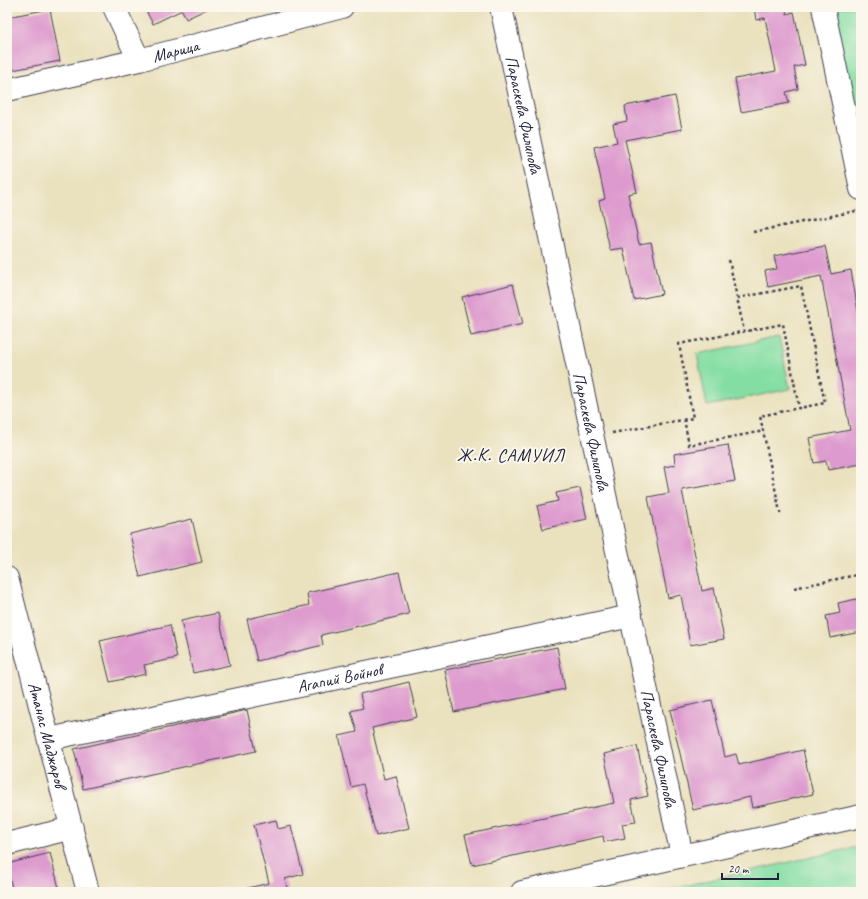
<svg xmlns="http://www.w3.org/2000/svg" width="868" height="899" font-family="Caveat,sans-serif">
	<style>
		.green { fill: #84dea3; stroke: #53806f }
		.building { fill: #dd9ace }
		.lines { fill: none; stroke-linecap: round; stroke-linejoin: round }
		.minor-casing { stroke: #403f4f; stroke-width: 24 }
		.path { stroke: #403f4f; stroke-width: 2.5; stroke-dasharray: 3 3; stroke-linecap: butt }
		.minor { stroke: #fff; stroke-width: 22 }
		.labels { text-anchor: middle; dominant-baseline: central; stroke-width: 4; stroke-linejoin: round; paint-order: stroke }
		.street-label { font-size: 17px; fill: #22223b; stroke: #fbf7ec }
		.neighbourhood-label { font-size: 18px; letter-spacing: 1px; fill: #22223b; stroke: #fbf7ec }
	</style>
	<rect width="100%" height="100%" fill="#fbf7ec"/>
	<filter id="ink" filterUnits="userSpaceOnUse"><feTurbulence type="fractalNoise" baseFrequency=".025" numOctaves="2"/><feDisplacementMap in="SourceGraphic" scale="8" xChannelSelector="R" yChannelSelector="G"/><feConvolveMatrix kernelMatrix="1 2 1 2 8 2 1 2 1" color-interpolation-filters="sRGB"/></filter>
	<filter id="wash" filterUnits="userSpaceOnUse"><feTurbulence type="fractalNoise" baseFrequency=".012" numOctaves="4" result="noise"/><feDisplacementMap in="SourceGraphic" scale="16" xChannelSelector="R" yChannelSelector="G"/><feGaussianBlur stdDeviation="0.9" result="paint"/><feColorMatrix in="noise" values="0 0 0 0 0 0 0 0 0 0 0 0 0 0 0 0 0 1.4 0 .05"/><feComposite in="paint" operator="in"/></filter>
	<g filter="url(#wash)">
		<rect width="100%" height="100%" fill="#eae1be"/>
		<g class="green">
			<polygon points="823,7 861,7 861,189"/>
			<polygon points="779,337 790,389 707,406 697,354"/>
			<polygon points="861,846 861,892 656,892"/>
		</g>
		<g id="blocks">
			<g class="building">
				<polygon points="144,7 211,7 186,19 182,10 153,24"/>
				<polygon points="754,7 786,7 787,14 794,12 805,65 794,67 798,89 786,92 789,103 741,112 735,79 776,71 765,18 756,20"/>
				<polygon points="50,9 60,61 7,71 7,17"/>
				<polygon points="675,96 682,129 625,140 637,192 628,194 639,244 651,242 662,294 634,300 623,248 610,250 599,201 605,199 594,147 617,142 613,124 627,121 625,106"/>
				<polygon points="825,246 831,274 851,270 861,329 861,449 858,450 861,464 828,470 826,461 814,463 809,438 850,430 821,276 768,287 765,271 777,269 774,256"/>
				<polygon points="513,284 523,324 471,336 462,297"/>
				<polygon points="728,445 735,481 682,490 702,591 714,588 724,639 690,645 681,595 668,598 648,497 669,493 664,467 675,465 674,454"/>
				<polygon points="580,488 587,519 543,529 537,506 558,501 556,493"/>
				<polygon points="192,519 202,562 140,577 130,534"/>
				<polygon points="399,572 409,614 321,635 323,645 257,661 247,619 309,605 307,593"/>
				<polygon points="861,598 861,632 830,638 826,616 840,613 838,603"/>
				<polygon points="218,613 230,665 193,673 181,621"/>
				<polygon points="170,625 177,658 144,665 146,674 110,682 100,641"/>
				<polygon points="557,647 565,689 454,712 445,670"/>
				<polygon points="409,682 417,717 372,728 384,779 396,776 409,828 376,836 363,784 351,787 339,736 357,732 351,711 363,708 360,694"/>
				<polygon points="712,700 725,757 736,754 739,765 803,750 813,794 752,808 750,797 693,810 670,710"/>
				<polygon points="247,710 256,751 83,789 74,749"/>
				<polygon points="637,746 648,796 631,800 636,822 622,824 625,838 604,842 603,836 472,865 465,835 614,803 604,754"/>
				<polygon points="276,820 278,829 291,826 303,874 285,879 288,892 231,892 269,883 254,825"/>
				<polygon points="50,853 60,892 13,892 7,867 7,864"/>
			</g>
		</g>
	</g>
	<g filter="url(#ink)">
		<use href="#blocks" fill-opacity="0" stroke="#403f4f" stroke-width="1"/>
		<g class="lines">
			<defs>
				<g id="minor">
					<polyline points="114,7 139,60"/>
					<path id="s1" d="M 501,7 L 682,856"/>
					<polyline points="823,7 861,189"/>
					<path id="s2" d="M 7,90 L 139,60 L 342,7"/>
					<path id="s3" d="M 7,578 L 88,892"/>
					<path id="s4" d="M 49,739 L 631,616"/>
					<polyline points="7,844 72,828"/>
					<polyline points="522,892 861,816"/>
				</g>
			</defs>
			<use href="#minor" class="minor-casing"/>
			<g class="path">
				<polyline points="753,232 861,210"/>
				<polyline points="729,260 744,331"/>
				<polyline points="737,298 801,286 825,403 799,408"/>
				<polyline points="684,419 689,445 764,431"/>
				<polyline points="612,433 693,418 679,344 783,324 799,408 760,416 781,517"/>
				<polyline points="794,588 861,574"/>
			</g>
			<use href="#minor" class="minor"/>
		</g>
	</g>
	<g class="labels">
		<g class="street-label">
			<text stroke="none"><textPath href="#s2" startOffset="173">Марица</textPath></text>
			<text stroke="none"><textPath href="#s1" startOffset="110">Параскева Филипова</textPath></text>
			<text stroke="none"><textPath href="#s1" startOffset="434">Параскева Филипова</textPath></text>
			<text stroke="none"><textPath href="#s4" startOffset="297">Агапий Войнов</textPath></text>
			<text stroke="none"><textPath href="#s3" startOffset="162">Атанас Маджаров</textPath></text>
			<text stroke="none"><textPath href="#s1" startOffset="758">Параскева Филипова</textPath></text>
		</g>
		<g class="neighbourhood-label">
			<text x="511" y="455">Ж.К. САМУИЛ</text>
		</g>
	</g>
	<rect width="868" height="899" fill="none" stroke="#fbf7ec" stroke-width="24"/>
	<path d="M722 873v6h56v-6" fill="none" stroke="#22223b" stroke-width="2"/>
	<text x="728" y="873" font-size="12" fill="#22223b" stroke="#fbf7ec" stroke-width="3" paint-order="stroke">20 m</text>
</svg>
